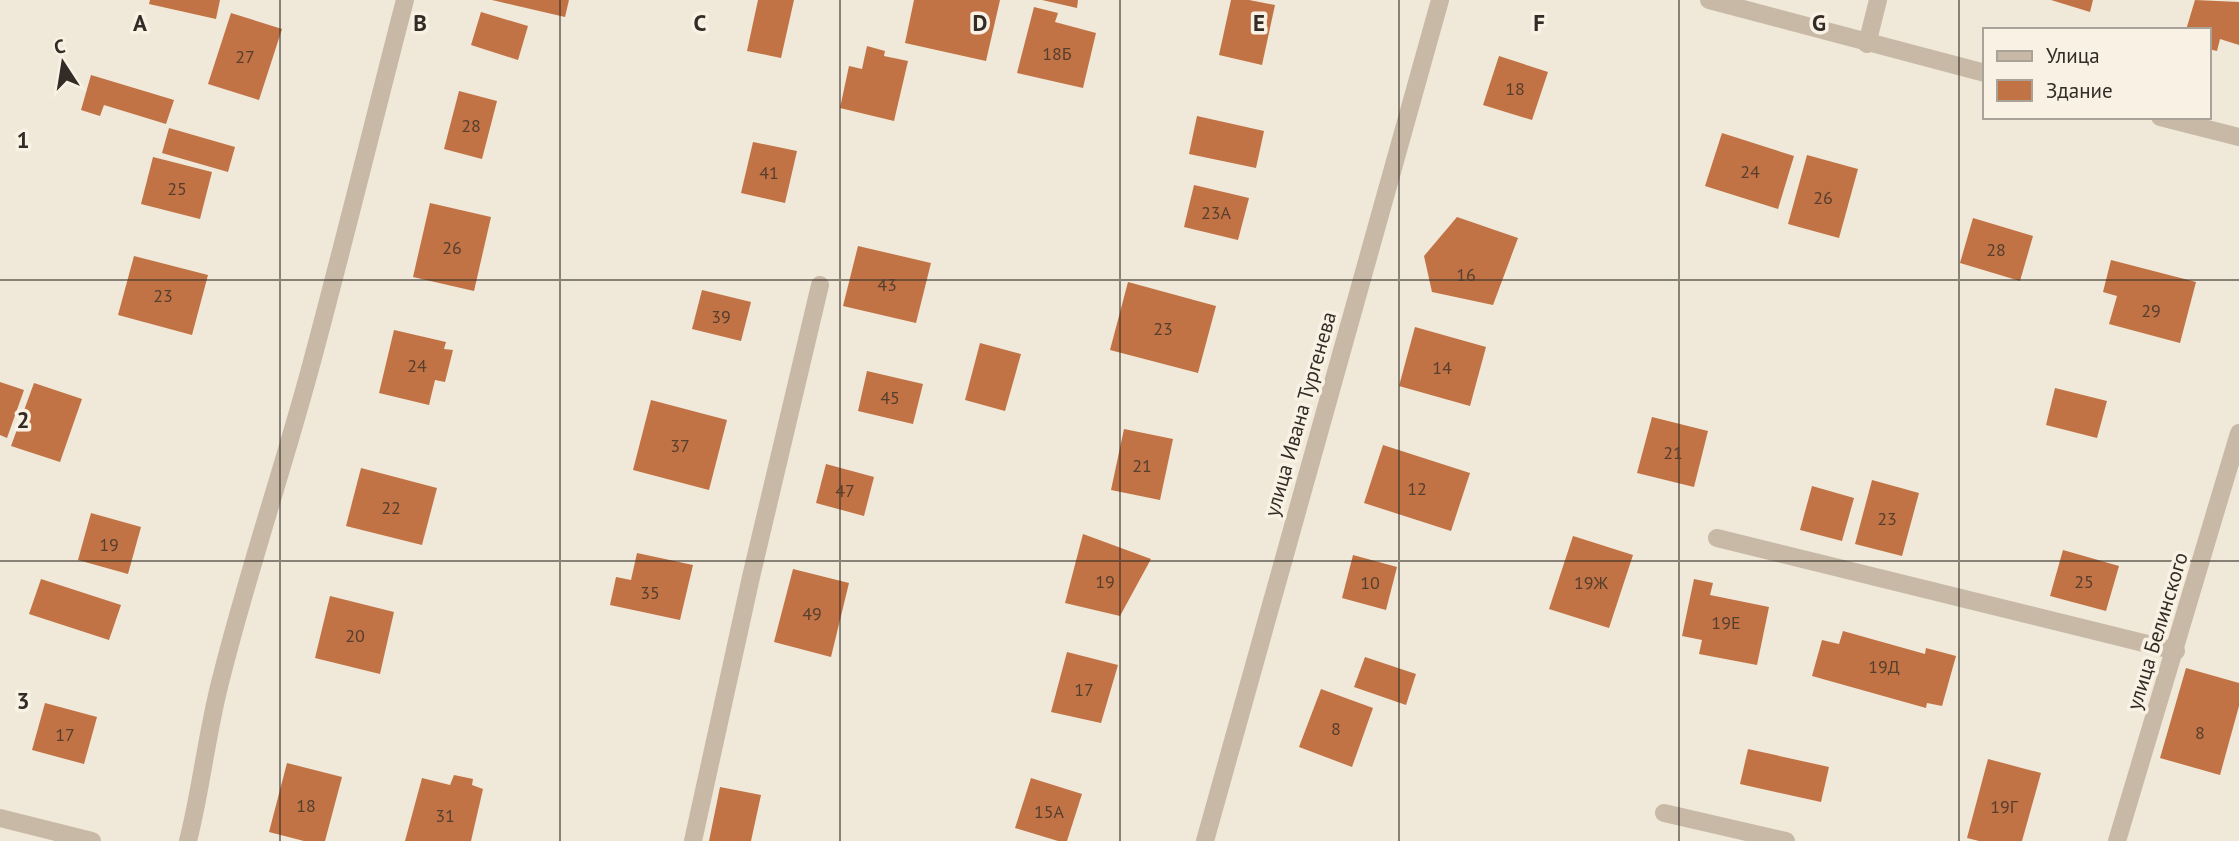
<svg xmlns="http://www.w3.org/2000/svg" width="2239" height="841" font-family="'PT Sans',sans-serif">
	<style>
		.building { fill: #c17345 }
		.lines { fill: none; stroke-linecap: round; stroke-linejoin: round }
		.service { stroke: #c7b9a5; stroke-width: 18 }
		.minor { stroke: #c7b9a5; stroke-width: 18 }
		.grid { fill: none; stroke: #332c26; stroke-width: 2; stroke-opacity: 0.55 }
		.labels { text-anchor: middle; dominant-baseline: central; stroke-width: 7; stroke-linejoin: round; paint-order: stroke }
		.number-label { font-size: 18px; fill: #563e2e }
		.street-label { font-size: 21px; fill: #332c26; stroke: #f8f1e4 }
		.grid-label { font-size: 23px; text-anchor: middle; font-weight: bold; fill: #332c26; stroke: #f8f1e4; stroke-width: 7; stroke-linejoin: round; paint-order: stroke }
	</style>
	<rect width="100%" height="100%" fill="#f0e8d8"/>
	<g class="building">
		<polygon points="150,0 220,0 216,19 149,4"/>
		<polygon points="492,0 569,0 565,17"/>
		<polygon points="758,0 794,0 781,58 747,51"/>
		<polygon points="914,0 1000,0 986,61 905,43"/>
		<polygon points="1042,0 1078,0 1077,8"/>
		<polygon points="1231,0 1249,0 1275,5 1262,65 1219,55"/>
		<polygon points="2051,0 2093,0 2090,12"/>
		<polygon points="2195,0 2239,2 2239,45 2220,39 2217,51 2209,49 2209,30 2186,30"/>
		<polygon points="1034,7 1058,13 1055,22 1096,33 1083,88 1017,73"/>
		<polygon points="481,12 528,26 518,60 471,45"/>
		<polygon points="231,13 282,29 259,100 208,84"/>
		<polygon points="867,46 885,51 884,56 908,61 894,121 840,108 849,66 862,69"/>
		<polygon points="1499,56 1548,72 1532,120 1483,105"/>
		<polygon points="91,75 174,100 166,124 104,105 100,116 81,110"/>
		<polygon points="459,91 497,101 482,159 444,149"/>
		<polygon points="1197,116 1264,131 1256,168 1189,154"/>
		<polygon points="169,128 235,147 228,172 162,153"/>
		<polygon points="1722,133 1794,156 1778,209 1705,186"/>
		<polygon points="753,142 797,151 785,203 741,193"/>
		<polygon points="1807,155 1858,169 1839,238 1788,224"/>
		<polygon points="153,157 212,172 200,219 141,204"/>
		<polygon points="1194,185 1249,198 1238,240 1184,227"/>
		<polygon points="430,203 491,217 474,291 413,277"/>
		<polygon points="1457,217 1518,238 1493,305 1432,292 1424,256"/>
		<polygon points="1973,218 2033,236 2020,281 1960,263"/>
		<polygon points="858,246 931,263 916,323 843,306"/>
		<polygon points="134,256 208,275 192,335 118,315"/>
		<polygon points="2111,260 2196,282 2180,343 2109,324 2117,296 2103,292"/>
		<polygon points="1128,282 1216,306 1198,373 1110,350"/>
		<polygon points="702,290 751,302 741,341 692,329"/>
		<polygon points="1415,327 1486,347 1470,406 1399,386"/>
		<polygon points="394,330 446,342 444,349 453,350 445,382 435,380 429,405 379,393"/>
		<polygon points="980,343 1021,354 1005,411 965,400"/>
		<polygon points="867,371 923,384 913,424 858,411"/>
		<polygon points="0,382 24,390 7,438 0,435"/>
		<polygon points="34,383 82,399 60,462 11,446"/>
		<polygon points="2055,388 2107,401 2097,438 2046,425"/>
		<polygon points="651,400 727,420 709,490 633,470"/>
		<polygon points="1652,417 1708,431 1694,487 1637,473"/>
		<polygon points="1124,429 1173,439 1160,500 1111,490"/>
		<polygon points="1383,445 1470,473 1451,531 1364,503"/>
		<polygon points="826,464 874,477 864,516 816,503"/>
		<polygon points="361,468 437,488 422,545 346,526"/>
		<polygon points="1872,480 1919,493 1902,556 1855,544"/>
		<polygon points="1812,486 1854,498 1842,541 1800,530"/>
		<polygon points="91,513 141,527 128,574 78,560"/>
		<polygon points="1083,534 1151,559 1120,616 1065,603"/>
		<polygon points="1573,536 1633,555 1609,628 1549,609"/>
		<polygon points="2063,550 2119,566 2106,611 2050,596"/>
		<polygon points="637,553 693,565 680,620 610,605 616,577 631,580"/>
		<polygon points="1353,555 1397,567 1386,610 1342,598"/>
		<polygon points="793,569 849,583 831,657 774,642"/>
		<polygon points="41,579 121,605 109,640 29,614"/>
		<polygon points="1694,579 1713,583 1710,595 1769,607 1757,665 1699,654 1702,640 1682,636"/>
		<polygon points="330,596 394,612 380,674 315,658"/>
		<polygon points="1843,631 1925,654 1926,648 1956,656 1942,706 1927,703 1926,708 1812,676 1822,640 1839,644"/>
		<polygon points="1067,652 1118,665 1101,723 1051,712"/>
		<polygon points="1365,657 1416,674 1406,705 1354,687"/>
		<polygon points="2186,668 2239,683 2239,706 2220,775 2160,758"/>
		<polygon points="1321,689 1373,708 1352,767 1299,747"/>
		<polygon points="45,703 97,717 84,764 32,750"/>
		<polygon points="1748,749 1829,767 1821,802 1740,784"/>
		<polygon points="1988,759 2041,773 2022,841 1979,841 1967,838"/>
		<polygon points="287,763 342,777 325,841 304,841 269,832"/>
		<polygon points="454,775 473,779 472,785 483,789 471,841 405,841 422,778 450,785"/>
		<polygon points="1031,778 1082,794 1067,841 1058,841 1015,828"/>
		<polygon points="720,787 761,795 751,841 709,841"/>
	</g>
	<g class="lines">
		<g class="service">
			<polyline points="1867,44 1878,0"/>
			<polyline points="1717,538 2176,651"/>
			<polyline points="1664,813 1786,841"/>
			<polyline points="693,841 751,577 820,285"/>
		</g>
		<g class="minor">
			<polyline points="1709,0 1985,73"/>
			<polyline points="2160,117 2239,137"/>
			<polyline points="0,818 92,841"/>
			<path d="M 188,841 C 202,786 207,730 222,675 C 248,572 282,472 310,369 C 343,247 373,123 405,0"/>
			<polyline points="1205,841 1440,0"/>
			<polyline points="2117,841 2239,433"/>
		</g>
	</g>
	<path class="grid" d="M 280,0 L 280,841M 560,0 L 560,841M 840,0 L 840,841M 1120,0 L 1120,841M 1399,0 L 1399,841M 1679,0 L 1679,841M 1959,0 L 1959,841M 0,280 L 2239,280M 0,561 L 2239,561"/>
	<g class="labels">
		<g class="number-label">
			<text x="1057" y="53">18Б</text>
			<text x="245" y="56">27</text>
			<text x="1515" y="88">18</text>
			<text x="471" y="125">28</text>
			<text x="1750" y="171">24</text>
			<text x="769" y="172">41</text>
			<text x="177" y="188">25</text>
			<text x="1823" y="197">26</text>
			<text x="1216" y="212">23А</text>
			<text x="452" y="247">26</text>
			<text x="1996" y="249">28</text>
			<text x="1466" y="274">16</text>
			<text x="887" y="284">43</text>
			<text x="163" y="295">23</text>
			<text x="2151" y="310">29</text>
			<text x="721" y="316">39</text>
			<text x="1163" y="328">23</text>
			<text x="417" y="365">24</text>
			<text x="1442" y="367">14</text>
			<text x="890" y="397">45</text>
			<text x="680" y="445">37</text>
			<text x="1673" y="452">21</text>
			<text x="1142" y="465">21</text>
			<text x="1417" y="488">12</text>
			<text x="845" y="490">47</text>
			<text x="391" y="507">22</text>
			<text x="1887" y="518">23</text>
			<text x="109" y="544">19</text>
			<text x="1105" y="581">19</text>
			<text x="2084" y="581">25</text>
			<text x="1370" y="582">10</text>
			<text x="1591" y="582">19Ж</text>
			<text x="650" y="592">35</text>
			<text x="812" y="613">49</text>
			<text x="1726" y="622">19Е</text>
			<text x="355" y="635">20</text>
			<text x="1884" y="666">19Д</text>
			<text x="1084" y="689">17</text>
			<text x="1336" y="728">8</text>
			<text x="2200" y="732">8</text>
			<text x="65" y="734">17</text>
			<text x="306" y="805">18</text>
			<text x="2004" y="806">19Г</text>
			<text x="1049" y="811">15А</text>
			<text x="445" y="815">31</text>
		</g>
		<g class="street-label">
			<text transform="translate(1300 414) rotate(-74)">улица Ивана Тургенева</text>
			<text transform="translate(2157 631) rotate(-73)">улица Белинского</text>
		</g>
	</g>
	<g class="grid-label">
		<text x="140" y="31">A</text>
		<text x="420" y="31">B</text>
		<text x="700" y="31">C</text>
		<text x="980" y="31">D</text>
		<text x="1259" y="31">E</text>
		<text x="1539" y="31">F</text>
		<text x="1819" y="31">G</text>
		<text x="23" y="148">1</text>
		<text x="23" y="428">2</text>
		<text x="23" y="709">3</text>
	</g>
	<rect x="1983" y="28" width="228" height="91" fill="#f8f1e4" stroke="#a9a298" stroke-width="2"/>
	<rect x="1997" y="51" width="35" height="10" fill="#c7b9a5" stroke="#a9a298" stroke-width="2"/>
	<text x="2046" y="63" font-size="21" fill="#332c26">Улица</text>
	<rect x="1997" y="80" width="35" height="21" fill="#c17345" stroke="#a9a298" stroke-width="2"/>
	<text x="2046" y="98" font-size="21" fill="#332c26">Здание</text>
	<g transform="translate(63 63) rotate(348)" stroke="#f8f1e4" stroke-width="5" paint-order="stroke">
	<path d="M0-5L12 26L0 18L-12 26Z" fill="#332c26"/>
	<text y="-10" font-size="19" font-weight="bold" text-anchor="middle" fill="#332c26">С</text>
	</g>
</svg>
